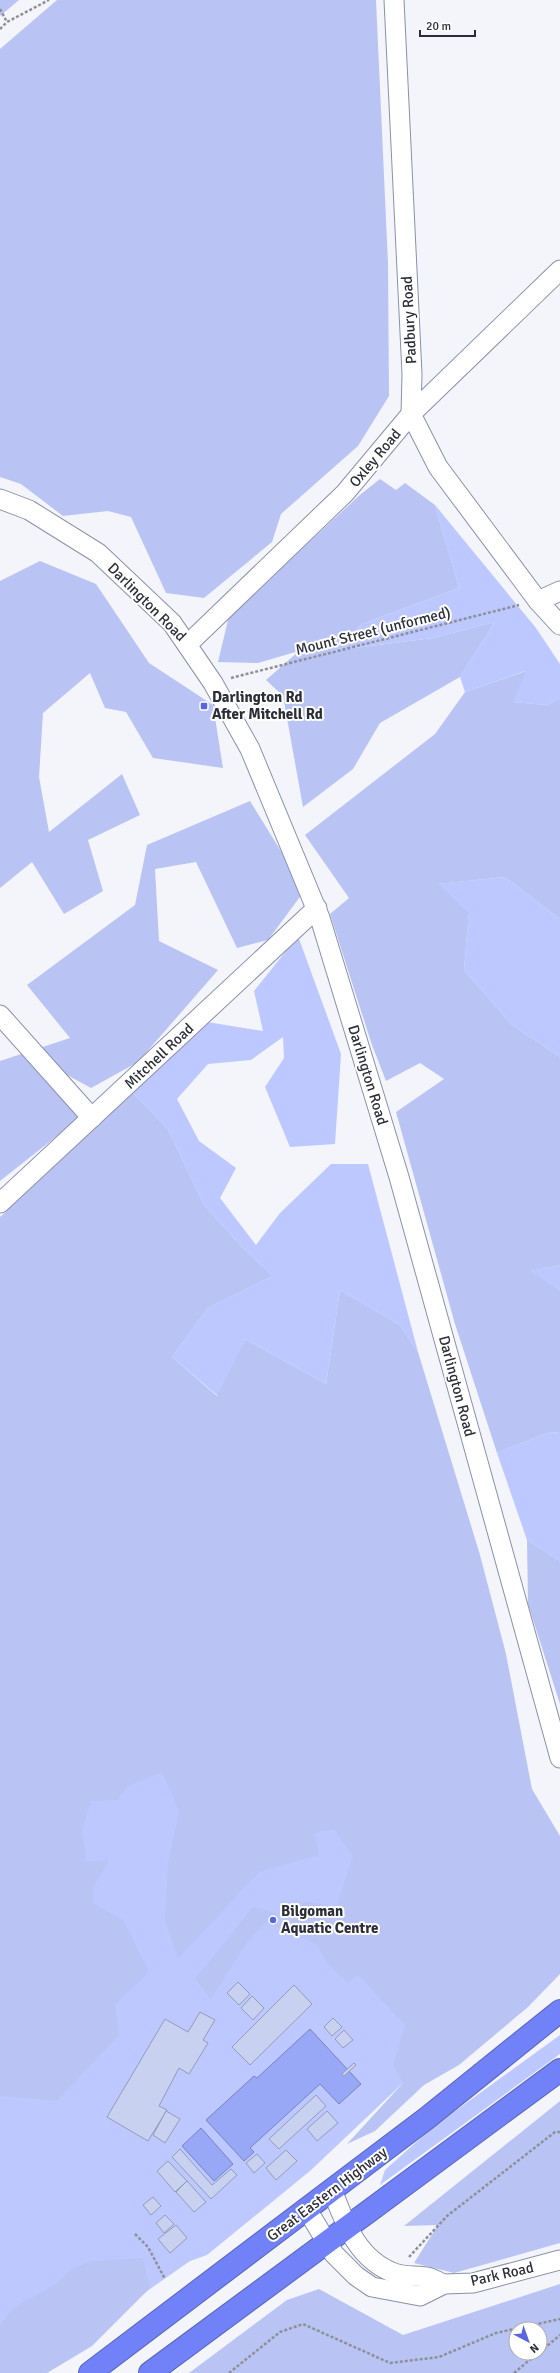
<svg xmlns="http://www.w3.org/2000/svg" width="560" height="2373" font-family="Signika,sans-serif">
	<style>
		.green { fill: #bcc8ff }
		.forest { fill: #b9c4f4; fill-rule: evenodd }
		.water { fill: #98a8f7; stroke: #7783be }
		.building { fill: #c9d1f1; stroke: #949bb5 }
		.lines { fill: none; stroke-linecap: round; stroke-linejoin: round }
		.minor-casing { stroke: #8a90ab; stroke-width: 21 }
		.highway-casing { stroke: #5864b5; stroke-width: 24 }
		.path { stroke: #8e9098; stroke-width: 2.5; stroke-dasharray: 3 2; stroke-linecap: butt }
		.minor { stroke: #fff; stroke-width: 19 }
		.highway { stroke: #7181f8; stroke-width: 22 }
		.poi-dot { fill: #5a66dd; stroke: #fff; stroke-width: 1.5 }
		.labels { text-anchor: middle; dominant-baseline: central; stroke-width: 4; stroke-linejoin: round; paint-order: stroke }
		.street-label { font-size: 15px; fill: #2b2d38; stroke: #fff }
		.poi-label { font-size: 15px; font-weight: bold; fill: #2b2d38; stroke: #fff; text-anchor: start }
	</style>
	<rect width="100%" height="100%" fill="#f4f5fb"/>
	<g class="green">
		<polygon points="435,505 536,628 560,664 560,698 547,705 512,702 525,671 465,692 460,677 495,622 433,638 330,651 362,624 459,588"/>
		<polygon points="505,877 560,919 560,1057 512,1025 464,970 469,912 437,884"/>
		<polygon points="298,936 341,1054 335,1144 290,1147 265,1087 284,1058 283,1037 251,1060 208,1064 177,1099 199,1141 236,1168 220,1198 256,1245 280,1213 331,1164 368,1164 418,1352 400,1325 340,1290 326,1384 245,1339 218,1396 172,1357 208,1308 273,1276 242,1247 204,1205 168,1129 133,1093 156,1062 207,1022 263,1031 254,991"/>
		<polygon points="560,1265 560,1290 530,1271"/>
		<polygon points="560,1432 560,1561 527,1540 497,1453 547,1433"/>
		<polygon points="438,1469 403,2083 310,2171 207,2255 190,2261 30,2373 0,2373 0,1839"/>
		<polygon points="560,2035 560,2054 380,2185 385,2170 433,2127"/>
	</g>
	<g class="forest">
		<polygon points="0,0 19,0 0,16"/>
		<polygon points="57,0 376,0 388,263 389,396 358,446 281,514 272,542 204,598 166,593 131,517 108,511 63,516 21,484 0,477 0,49"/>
		<polygon points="380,479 396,490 405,483 435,505 459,588 362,624 331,651 433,638 495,622 460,677 380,723 353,769 303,807 283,696 266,680 299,651 258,663 218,662 229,616 361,494"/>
		<polygon points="40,561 96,584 149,663 213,705 223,768 153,758 126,712 105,708 90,673 43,713 39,777 49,832 122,774 140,815 88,840 103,891 64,914 32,862 0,888 0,581"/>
		<polygon points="526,671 513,702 547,705 560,698 560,919 505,877 438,884 469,912 464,970 512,1025 560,1057 560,1265 531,1271 560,1290 560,1432 547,1433 497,1453 455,1324 396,1112 444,1079 420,1063 386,1081 372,1045 330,914 349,898 305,835 435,734 465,692"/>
		<polygon points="250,801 305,890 268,940 237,948 196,862 155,869 159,941 218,970 138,1062 91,1088 58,1070 86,1113 0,1181 0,1061 70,1038 27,985 135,905 147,845"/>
		<polygon points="133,1093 168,1129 204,1205 242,1247 273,1276 208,1308 172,1357 217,1396 245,1339 326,1384 340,1290 400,1325 418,1352 480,1555 506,1654 532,1789 560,1836 560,1974 528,2007 459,2065 424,2085 375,2131 347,2144 403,2083 393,2065 405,2025 358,1975 348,1983 328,1965 317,1945 267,1922 248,1941 211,1999 195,1979 253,1907 276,1913 278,1925 287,1927 304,1901 336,1908 353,1856 334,1829 315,1833 319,1855 259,1872 178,1959 165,1920 168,1863 179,1811 162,1772 126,1787 118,1800 91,1801 82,1830 86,1862 109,1860 94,1886 93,1903 124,1921 149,1972 115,2005 119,2035 57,2101 0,2096 0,1217"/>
		<polygon points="527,1540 560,1561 560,1704 528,1604"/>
		<polygon points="560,2101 560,2243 454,2273 414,2263 438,2225 404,2226"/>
		<polygon points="143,2258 150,2288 92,2346 47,2373 0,2373 0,2326 13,2308 56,2284 71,2269 91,2261"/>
		<path d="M 560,2284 L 560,2373 L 189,2373 L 287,2300 L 319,2289 L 403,2335 ZM 516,2329 L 540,2329 L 540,2353 L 516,2353 Z"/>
	</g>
	<g class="water">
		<polygon points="310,2029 361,2084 339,2104 320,2084 250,2148 254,2152 244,2161 206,2120 254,2076 257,2078"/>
		<polygon points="201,2128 233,2164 214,2181 182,2146"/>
	</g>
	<g class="building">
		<polygon points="238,1982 250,1994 239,2005 227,1993"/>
		<polygon points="294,1985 312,2004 250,2065 232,2047"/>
		<polygon points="252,1996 264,2008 253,2020 241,2008"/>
		<polygon points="200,2012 215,2020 203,2040 208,2043 189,2074 179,2068 159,2106 167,2110 148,2141 107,2117 165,2019 188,2032"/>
		<polygon points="333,2018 342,2027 332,2036 324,2027"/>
		<polygon points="344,2030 353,2040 343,2048 335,2039"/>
		<polygon points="354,2063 356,2065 344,2076 342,2074"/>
		<polygon points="316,2095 326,2106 279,2149 269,2139"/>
		<polygon points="166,2111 180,2119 165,2143 153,2135"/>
		<polygon points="327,2111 338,2123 317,2141 307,2129"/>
		<polygon points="180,2149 212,2185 231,2169 237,2175 211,2199 172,2157"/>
		<polygon points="286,2150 297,2161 276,2180 266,2168"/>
		<polygon points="257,2154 265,2163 254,2173 246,2163"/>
		<polygon points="168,2161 187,2181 175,2192 157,2171"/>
		<polygon points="187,2181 206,2202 194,2212 176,2192"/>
		<polygon points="153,2197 161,2206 151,2215 143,2205"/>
		<polygon points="165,2215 174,2224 164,2233 156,2223"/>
		<polygon points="176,2225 187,2238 170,2253 158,2239"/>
	</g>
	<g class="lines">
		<defs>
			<g id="minor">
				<polyline points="394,0 412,374 411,414 438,467 538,601 560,625"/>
				<polyline points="0,499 29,510 98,553 172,623 213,683 250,749 320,918 399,1177 560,1758"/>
				<polyline points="538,601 560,591"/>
				<polyline points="188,644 345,493 411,414 560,270"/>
				<polyline points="0,1015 92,1118"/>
				<polyline points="0,1203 317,908"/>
				<path d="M 332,2190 C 345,2223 357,2259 394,2273 C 404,2277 416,2275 427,2277 C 433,2278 438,2282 444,2284"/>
				<polyline points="306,2208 334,2254 356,2276 372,2287 420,2296 444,2284 473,2283 560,2260"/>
			</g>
			<g id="highway">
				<polyline points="90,2373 427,2118 560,2011"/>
				<polyline points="150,2373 560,2070"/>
			</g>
		</defs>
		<use href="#minor" class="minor-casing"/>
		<use href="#highway" class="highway-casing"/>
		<g class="path">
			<polyline points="0,9 7,22 49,0"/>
			<polyline points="0,29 7,22"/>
			<polyline points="231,678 519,605"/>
			<polyline points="135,2234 148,2247 165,2279"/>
			<polyline points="409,2257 447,2216 555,2132 560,2132"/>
			<polyline points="540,2352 560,2335"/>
			<polyline points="229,2373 280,2332 303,2324 390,2363 439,2357 496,2333 560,2319"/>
			<polyline points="514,2373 538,2353"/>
		</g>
		<use href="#minor" class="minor"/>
		<use href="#highway" class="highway"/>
	</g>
	<g class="poi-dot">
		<rect x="200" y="702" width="8" height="8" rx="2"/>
		<circle cx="273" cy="1920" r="4"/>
	</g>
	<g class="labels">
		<g class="street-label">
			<text transform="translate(409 320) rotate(-93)">Padbury Road</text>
			<text transform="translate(375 458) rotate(-50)">Oxley Road</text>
			<text transform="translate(147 602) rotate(45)">Darlington Road</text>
			<text transform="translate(373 631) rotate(-14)">Mount Street (unformed)</text>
			<text transform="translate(159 1056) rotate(-43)">Mitchell Road</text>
			<text transform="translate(368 1075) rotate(73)">Darlington Road</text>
			<text transform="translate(457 1386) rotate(75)">Darlington Road</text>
			<text transform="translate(327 2194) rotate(-37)">Great Eastern Highway</text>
			<text transform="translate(502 2274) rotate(-13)">Park Road</text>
		</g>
		<g class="poi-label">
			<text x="212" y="697">Darlington Rd<tspan x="212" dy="17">After Mitchell Rd</tspan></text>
			<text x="281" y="1911">Bilgoman<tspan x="281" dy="17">Aquatic Centre</tspan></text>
		</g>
	</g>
	<g transform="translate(528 2341) rotate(139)"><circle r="19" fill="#ffffff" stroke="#aaabaf"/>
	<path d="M0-3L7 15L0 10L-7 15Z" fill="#5a66dd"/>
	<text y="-6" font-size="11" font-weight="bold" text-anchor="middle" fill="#2b2d38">N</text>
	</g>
	<path d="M420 30v6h55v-6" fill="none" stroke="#2b2d38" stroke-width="2"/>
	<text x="426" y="30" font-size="12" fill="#2b2d38" stroke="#ffffff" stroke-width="3" paint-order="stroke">20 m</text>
</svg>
